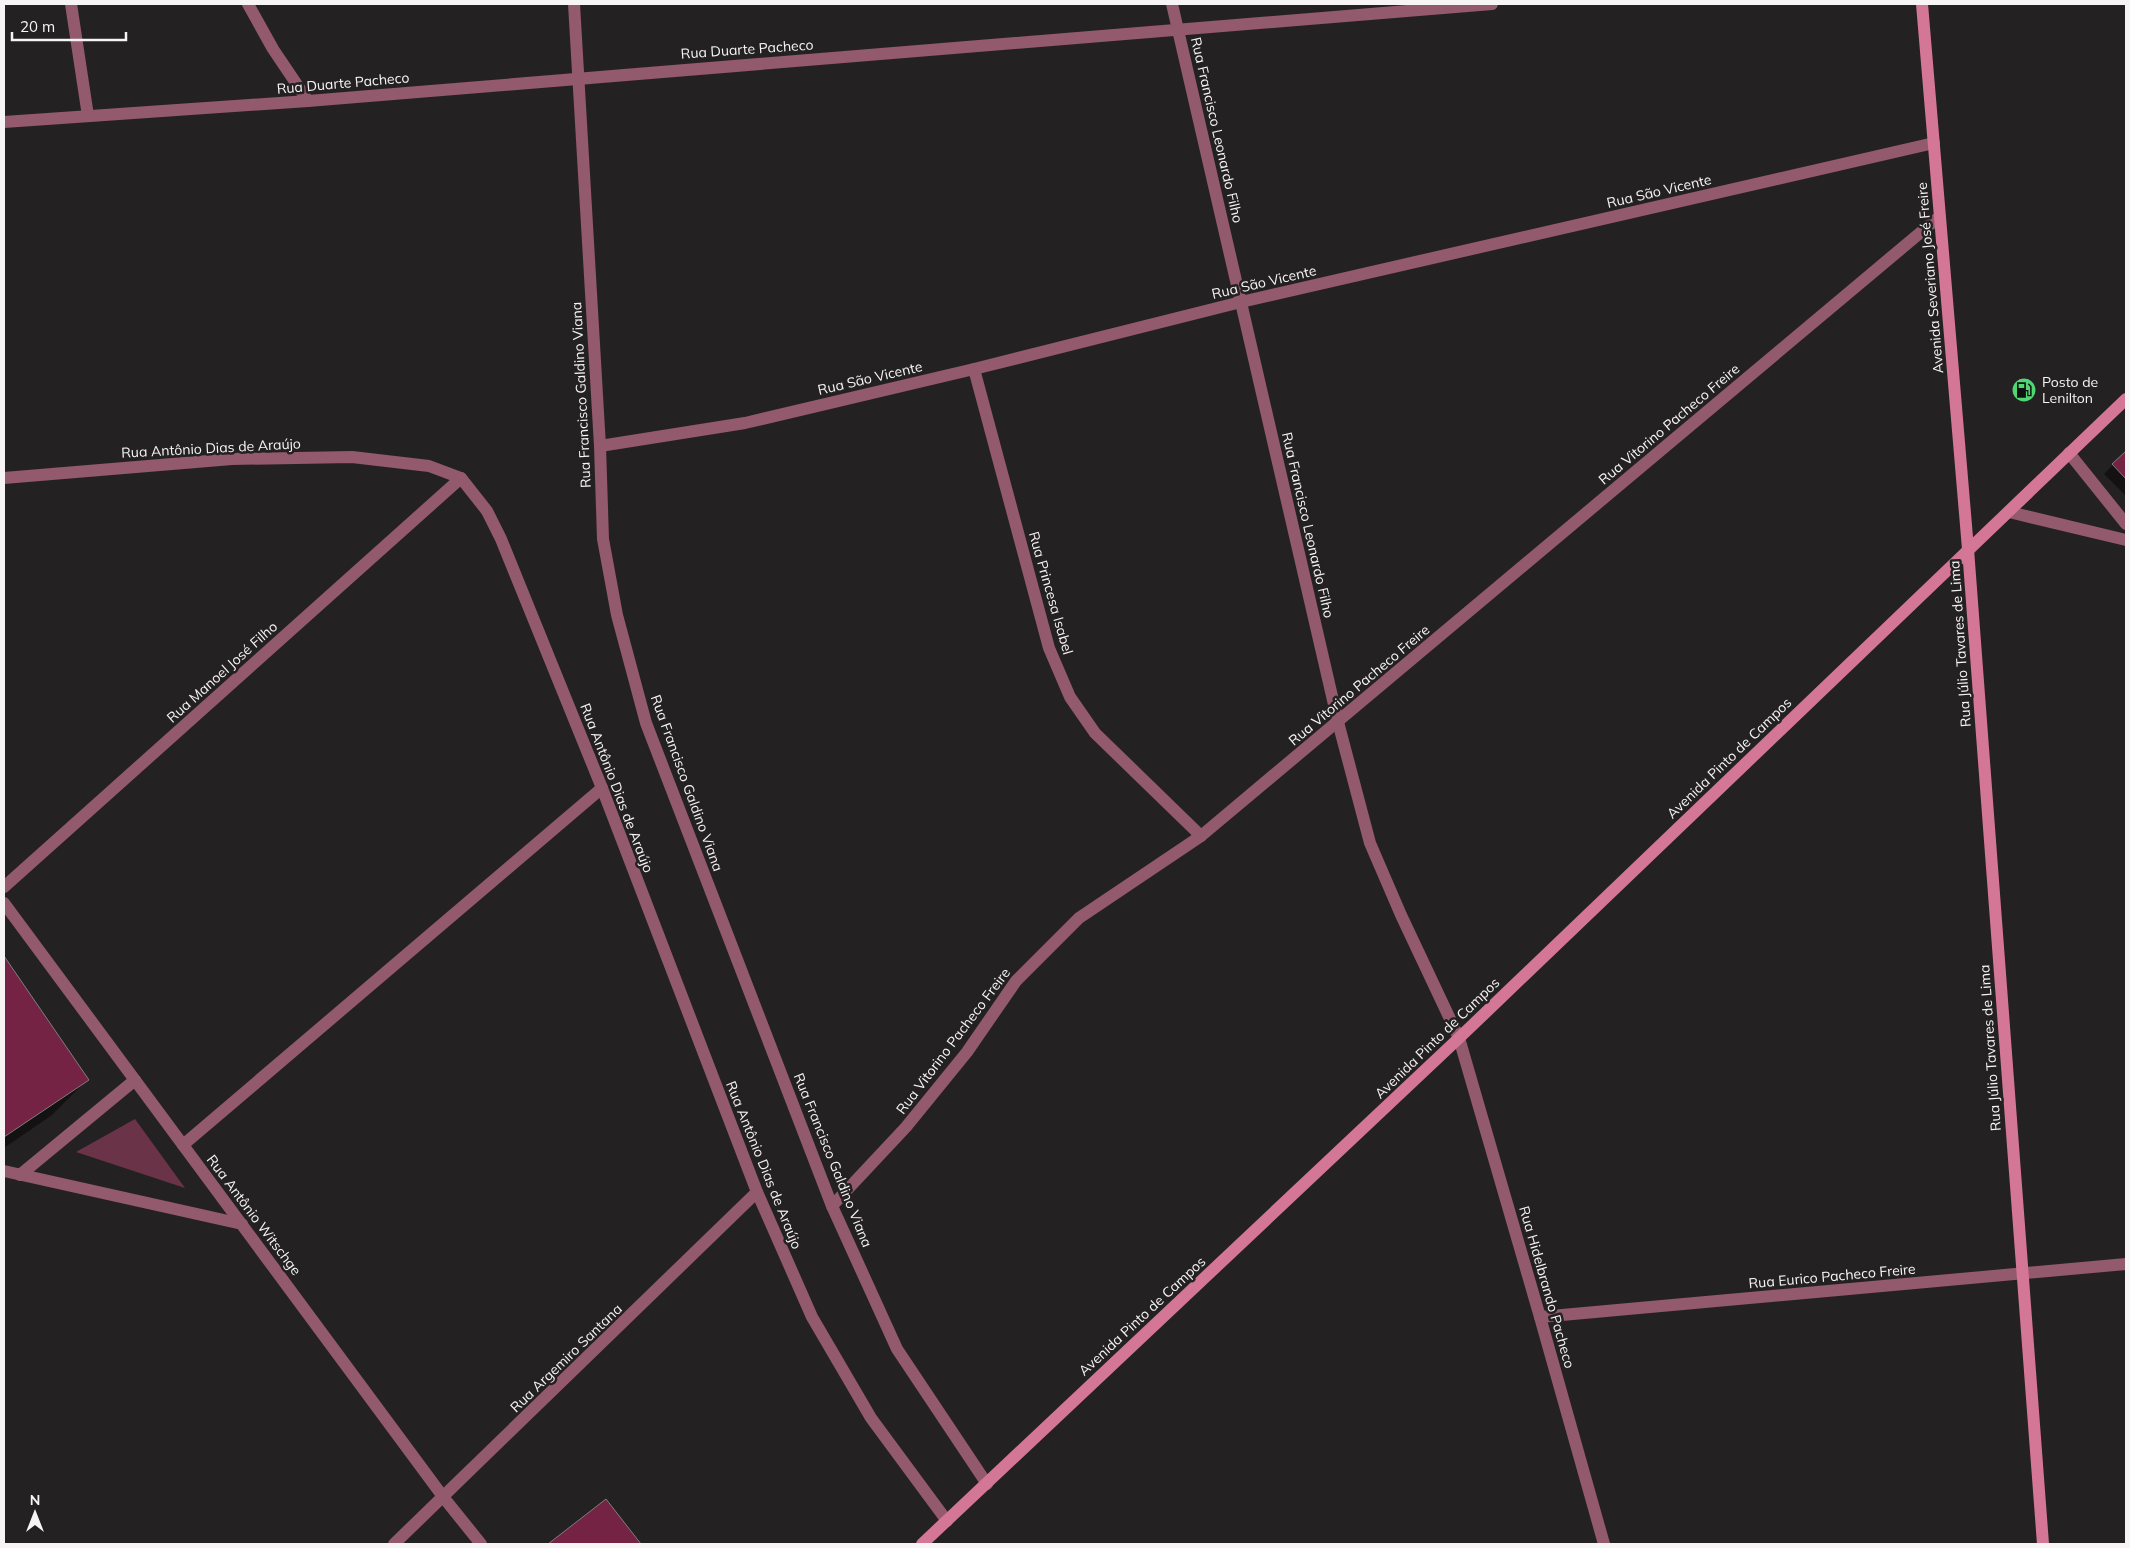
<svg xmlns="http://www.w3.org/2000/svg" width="2130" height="1548" font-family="Mulish,sans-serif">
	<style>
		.green { fill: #6a3347 }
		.shadow { fill: #0007 }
		.building { fill: #752344; stroke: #807d7e }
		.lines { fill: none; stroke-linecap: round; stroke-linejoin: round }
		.street { stroke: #93596c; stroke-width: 12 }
		.secondary { stroke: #d47696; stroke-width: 12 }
		.labels { text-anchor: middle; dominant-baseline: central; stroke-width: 5; stroke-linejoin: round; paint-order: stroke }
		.street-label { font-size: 14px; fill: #f6f4f5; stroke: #242122 }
		.poi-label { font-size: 14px; fill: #f6f4f5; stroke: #242122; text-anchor: start }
	</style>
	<rect width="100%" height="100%" fill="#242122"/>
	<polygon class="green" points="135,1119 185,1188 76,1152"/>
	<g class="shadow">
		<polygon points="2126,452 2126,496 2104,474"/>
		<polygon points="4,958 87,1080 52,1115 4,1148"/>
		<polygon points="605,1501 640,1544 550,1544"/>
	</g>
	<g class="building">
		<polygon points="2126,451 2126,479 2112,464"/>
		<polygon points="4,956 89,1080 4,1137"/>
		<polygon points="606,1499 641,1544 548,1544"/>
	</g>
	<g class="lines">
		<g class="street">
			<polyline points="71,4 88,116"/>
			<polyline points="248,4 273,49 308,101"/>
			<polyline points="574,4 600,446 603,539 617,615 646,723 832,1206 897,1349 987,1484"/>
			<polyline points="1172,4 1338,722 1370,843 1401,915 1459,1038 1540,1317 1604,1544"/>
			<polyline points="4,122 308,101 1492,4"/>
			<polyline points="974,369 1049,648 1070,697 1095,733 1201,836"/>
			<polyline points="600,446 745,423 974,369 1241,302 1934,143"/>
			<polyline points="2069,453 2126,524"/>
			<polyline points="4,478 232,459 352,457 429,466 461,478 487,511 501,539 602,788 757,1192 812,1317 871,1418 947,1521"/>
			<polyline points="2009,512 2126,540"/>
			<polyline points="4,887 461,478"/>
			<polyline points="4,903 444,1498 481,1544"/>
			<polyline points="183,1145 602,788"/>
			<polyline points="4,1171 242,1224"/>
			<polyline points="20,1175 135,1080"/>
			<polyline points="832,1206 906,1127 967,1052 1016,981 1079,918 1201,836 1939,217"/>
			<polyline points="1540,1317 2126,1264"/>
			<polyline points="394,1544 757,1192"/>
		</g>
		<g class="secondary">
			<polyline points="1922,4 1968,549 2043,1544"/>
			<polyline points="922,1544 1459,1038 2126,399"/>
		</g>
	</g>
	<defs>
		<symbol id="fuel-disc" viewBox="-11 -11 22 22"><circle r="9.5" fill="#51d674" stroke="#242122"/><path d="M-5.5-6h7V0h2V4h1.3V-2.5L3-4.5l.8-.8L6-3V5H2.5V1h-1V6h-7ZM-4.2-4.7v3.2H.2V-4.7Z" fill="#111"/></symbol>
	</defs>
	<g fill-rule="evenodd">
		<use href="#fuel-disc" x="2010" y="376" width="28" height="28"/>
	</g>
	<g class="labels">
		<g class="street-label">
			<text transform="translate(747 49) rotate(-4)">Rua Duarte Pacheco</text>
			<text transform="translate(343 83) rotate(-5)">Rua Duarte Pacheco</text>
			<text transform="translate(1217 130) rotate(77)">Rua Francisco Leonardo Filho</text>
			<text transform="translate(1659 191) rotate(-13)">Rua São Vicente</text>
			<text transform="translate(1930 278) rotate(-95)">Avenida Severiano José Freire</text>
			<text transform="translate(1264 282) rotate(-13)">Rua São Vicente</text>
			<text transform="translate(870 378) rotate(-13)">Rua São Vicente</text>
			<text transform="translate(581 395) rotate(-93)">Rua Francisco Galdino Viana</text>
			<text transform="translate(1669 424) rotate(-40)">Rua Vitorino Pacheco Freire</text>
			<text transform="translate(211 448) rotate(-3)">Rua Antônio Dias de Araújo</text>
			<text transform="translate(1308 525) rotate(77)">Rua Francisco Leonardo Filho</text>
			<text transform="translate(1051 593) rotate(74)">Rua Princesa Isabel</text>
			<text transform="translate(1960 644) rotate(-94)">Rua Júlio Tavares de Lima</text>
			<text transform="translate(222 672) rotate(-42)">Rua Manoel José Filho</text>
			<text transform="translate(1359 685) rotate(-40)">Rua Vitorino Pacheco Freire</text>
			<text transform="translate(1729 758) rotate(-44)">Avenida Pinto de Campos</text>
			<text transform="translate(687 783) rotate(70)">Rua Francisco Galdino Viana</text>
			<text transform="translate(617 788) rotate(69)">Rua Antônio Dias de Araújo</text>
			<text transform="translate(1437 1038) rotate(-44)">Avenida Pinto de Campos</text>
			<text transform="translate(953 1041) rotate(-53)">Rua Vitorino Pacheco Freire</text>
			<text transform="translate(1990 1048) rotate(-94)">Rua Júlio Tavares de Lima</text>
			<text transform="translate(833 1160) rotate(68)">Rua Francisco Galdino Viana</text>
			<text transform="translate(764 1165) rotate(68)">Rua Antônio Dias de Araújo</text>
			<text transform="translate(254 1215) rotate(53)">Rua Antônio Witschge</text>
			<text transform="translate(1832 1276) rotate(-5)">Rua Eurico Pacheco Freire</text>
			<text transform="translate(1547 1287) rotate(74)">Rua Hidelbrando Pacheco</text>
			<text transform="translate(1142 1316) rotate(-43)">Avenida Pinto de Campos</text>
			<text transform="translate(566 1358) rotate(-44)">Rua Argemiro Santana</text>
		</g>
		<g class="poi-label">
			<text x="2042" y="382">Posto de<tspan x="2042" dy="16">Lenilton</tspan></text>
		</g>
	</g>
	<rect width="2130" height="1548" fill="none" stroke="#f6f4f5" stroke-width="10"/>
	<g transform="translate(35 1513)" stroke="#242122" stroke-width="4" paint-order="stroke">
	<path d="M0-4L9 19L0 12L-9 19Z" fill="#f6f4f5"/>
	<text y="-8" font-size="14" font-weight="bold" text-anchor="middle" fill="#f6f4f5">N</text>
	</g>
	<path d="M12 32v8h114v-8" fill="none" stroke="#f6f4f5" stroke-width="2.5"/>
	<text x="20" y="32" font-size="15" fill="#f6f4f5" stroke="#242122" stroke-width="4" paint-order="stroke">20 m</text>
</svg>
